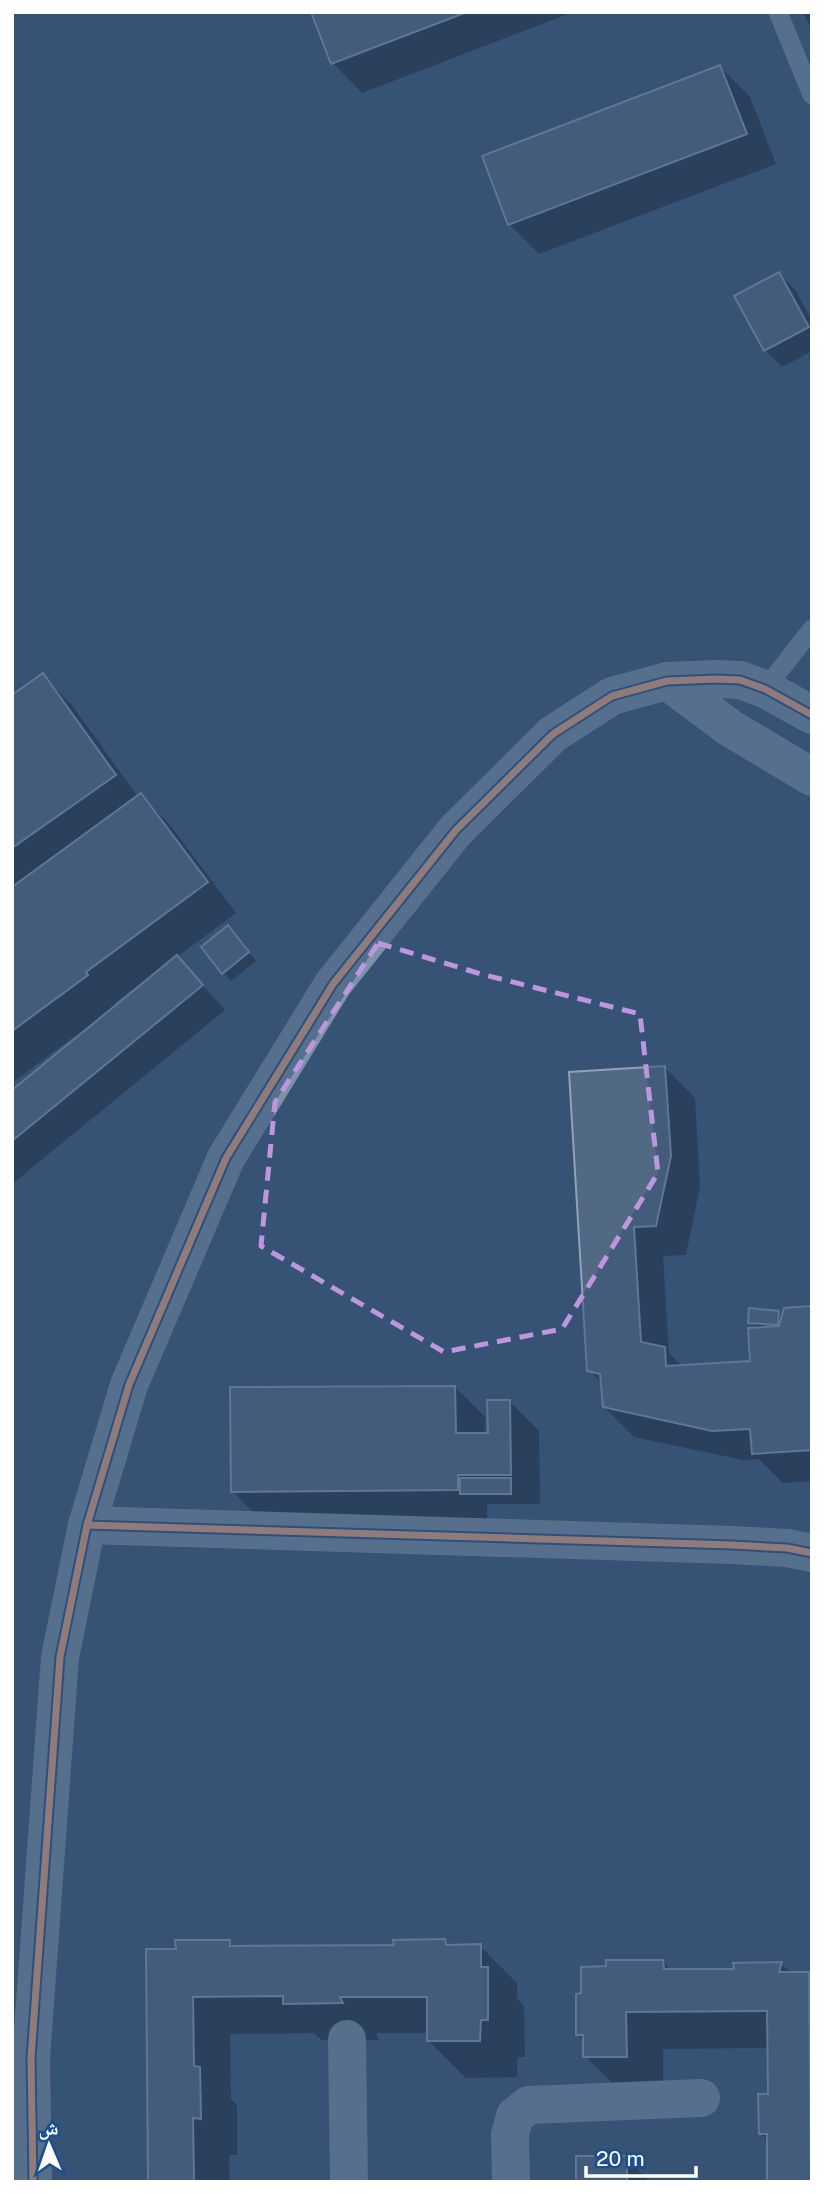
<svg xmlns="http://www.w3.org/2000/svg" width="824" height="2194" font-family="'Public Sans','Noto Naskh Arabic',sans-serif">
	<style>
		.shadow { fill: #0007; fill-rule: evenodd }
		.building { fill: #526984; stroke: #92a2b6; stroke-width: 2 }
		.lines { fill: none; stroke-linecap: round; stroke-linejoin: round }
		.service { stroke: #7d92a8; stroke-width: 19 }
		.minor { stroke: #7d92a8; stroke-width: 38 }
		.tertiary { stroke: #7d92a8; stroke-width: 38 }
		.cycleway-casing { stroke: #1b4f8f; stroke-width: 11 }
		.cycleway { stroke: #ffac80; stroke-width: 7 }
		.marked { fill: none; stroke: #bd96df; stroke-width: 5; stroke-dasharray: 14 9; stroke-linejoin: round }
	</style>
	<rect width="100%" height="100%" fill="#365274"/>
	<g class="shadow">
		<polygon points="313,12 573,12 362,93 333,63"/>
		<polygon points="803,12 812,12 812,31"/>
		<polygon points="720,67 750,97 776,164 539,254 509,224"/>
		<polygon points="779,274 796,291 812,321 812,351 782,367 765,350"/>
		<path d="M 43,676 L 72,705 L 138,797 L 141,795 L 170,825 L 236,913 L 177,957 L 225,1010 L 12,1184 L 12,1092 L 78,1038 L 76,1035 L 12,1083 L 12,697 ZM 133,989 L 135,991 L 117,1006 L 115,1003 Z"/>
		<polygon points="236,936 256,961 231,981 223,972"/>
		<polygon points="665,1068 695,1098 700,1187 686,1255 663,1256 669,1353 683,1367 752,1363 757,1329 749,1322 779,1313 783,1317 812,1308 812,1481 783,1483 759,1459 743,1460 634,1437 604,1407 603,1384 589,1370"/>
		<polygon points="455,1387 485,1417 485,1435 490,1435 509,1401 539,1431 540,1504 487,1504 487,1519 262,1521 232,1491"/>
		<polygon points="229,1941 236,1948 397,1947 444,1941 450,1947 480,1946 517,1983 517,1998 524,2006 525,2057 517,2057 517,2077 466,2078 429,2041 429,2033 376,2033 379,2040 322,2040 314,2033 230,2034 231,2099 237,2105 237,2155 229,2155 230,2182 150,2182 178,1951"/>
		<polygon points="663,1962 671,1970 735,1970 735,1964 782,1964 792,1974 808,1974 812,1978 812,2182 769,2182 769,2141 760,2133 769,2096 769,2048 663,2049 663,2093 622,2093 585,2056 585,2042 577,2034"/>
		<polygon points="626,2158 650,2182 578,2182"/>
	</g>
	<g class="building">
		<polygon points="311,12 467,12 331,64"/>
		<polygon points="720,65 747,134 508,225 482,156"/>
		<polygon points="779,272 809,327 764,351 734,296"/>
		<polygon points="43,673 116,775 12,848 12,695"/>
		<polygon points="141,793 208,882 86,972 88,975 12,1031 12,887"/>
		<polygon points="228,925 249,952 222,974 201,947"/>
		<polygon points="177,955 203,985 12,1141 12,1090"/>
		<polygon points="665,1066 671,1156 656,1226 634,1227 641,1342 665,1347 666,1366 750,1361 748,1328 779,1326 784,1308 812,1306 812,1450 752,1454 750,1429 712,1431 603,1407 600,1374 587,1371 569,1072"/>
		<polygon points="749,1308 779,1311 778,1325 748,1323"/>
		<polygon points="455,1386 456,1433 488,1433 487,1400 510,1400 511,1475 458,1475 458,1490 231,1492 230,1387"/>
		<rect x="460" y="1478" width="51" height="16"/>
		<polygon points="445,1939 446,1945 481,1944 481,1967 488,1967 488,2020 481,2020 480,2041 427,2041 427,1997 340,1997 343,2003 283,2004 283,1996 193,1997 194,2066 200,2067 201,2119 193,2118 194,2182 148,2182 146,1949 176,1949 175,1940 230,1940 230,1946 394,1945 393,1940"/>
		<polygon points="606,1960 663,1960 664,1969 734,1969 733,1963 782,1962 779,1972 809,1972 811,2182 767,2182 767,2134 759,2134 758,2094 768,2094 767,2011 626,2012 627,2057 583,2057 583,2035 576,2035 576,1994 581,1993 581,1967 606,1966"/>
		<rect x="576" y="2156" width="51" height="26"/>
	</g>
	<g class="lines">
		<g class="service">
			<polyline points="778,12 812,95"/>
			<polyline points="765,689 812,629"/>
		</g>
		<g class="minor">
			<polyline points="87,1525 732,1545 787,1548 812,1553"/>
			<polyline points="347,2039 349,2182"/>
			<polyline points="511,2182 510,2134 515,2116 529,2105 701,2098"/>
		</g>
		<g class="tertiary">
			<polyline points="667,681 730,728 812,777"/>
			<polyline points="33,2182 31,2058 60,1657 87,1525 129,1385 226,1158 333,984 456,830 553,734 612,696 667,681 716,679 740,680 765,689 812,715"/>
		</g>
		<defs>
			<g id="cycleway">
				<polyline points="87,1525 732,1545 787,1548 812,1553"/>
				<polyline points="33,2182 31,2058 60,1657 87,1525 129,1385 226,1158 333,984 456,830 553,734 612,696 667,681 716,679 740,680 765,689 812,715"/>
			</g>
		</defs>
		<use href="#cycleway" class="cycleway-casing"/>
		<use href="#cycleway" class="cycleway"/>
	</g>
	<path d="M0 0H824V2194H0ZM 378,943 L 481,974 L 640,1014 L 658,1173 L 562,1329 L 444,1352 L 261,1246 L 275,1102 Z" fill="#365274" fill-opacity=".55" fill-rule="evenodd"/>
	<path class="marked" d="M 378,943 L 481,974 L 640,1014 L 658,1173 L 562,1329 L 444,1352 L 261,1246 L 275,1102 Z"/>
	<rect width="824" height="2194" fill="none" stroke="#ffffff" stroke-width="28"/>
	<g transform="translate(49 2145) rotate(358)" stroke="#1b4f8f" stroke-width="5" paint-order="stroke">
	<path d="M0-5L12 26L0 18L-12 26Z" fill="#ffffff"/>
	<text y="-10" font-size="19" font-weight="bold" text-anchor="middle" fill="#ffffff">ش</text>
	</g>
	<path d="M586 2166v10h110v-10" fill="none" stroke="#ffffff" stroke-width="3.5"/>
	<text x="596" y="2166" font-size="21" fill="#ffffff" stroke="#1b4f8f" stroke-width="5" paint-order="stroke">20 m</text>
</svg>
